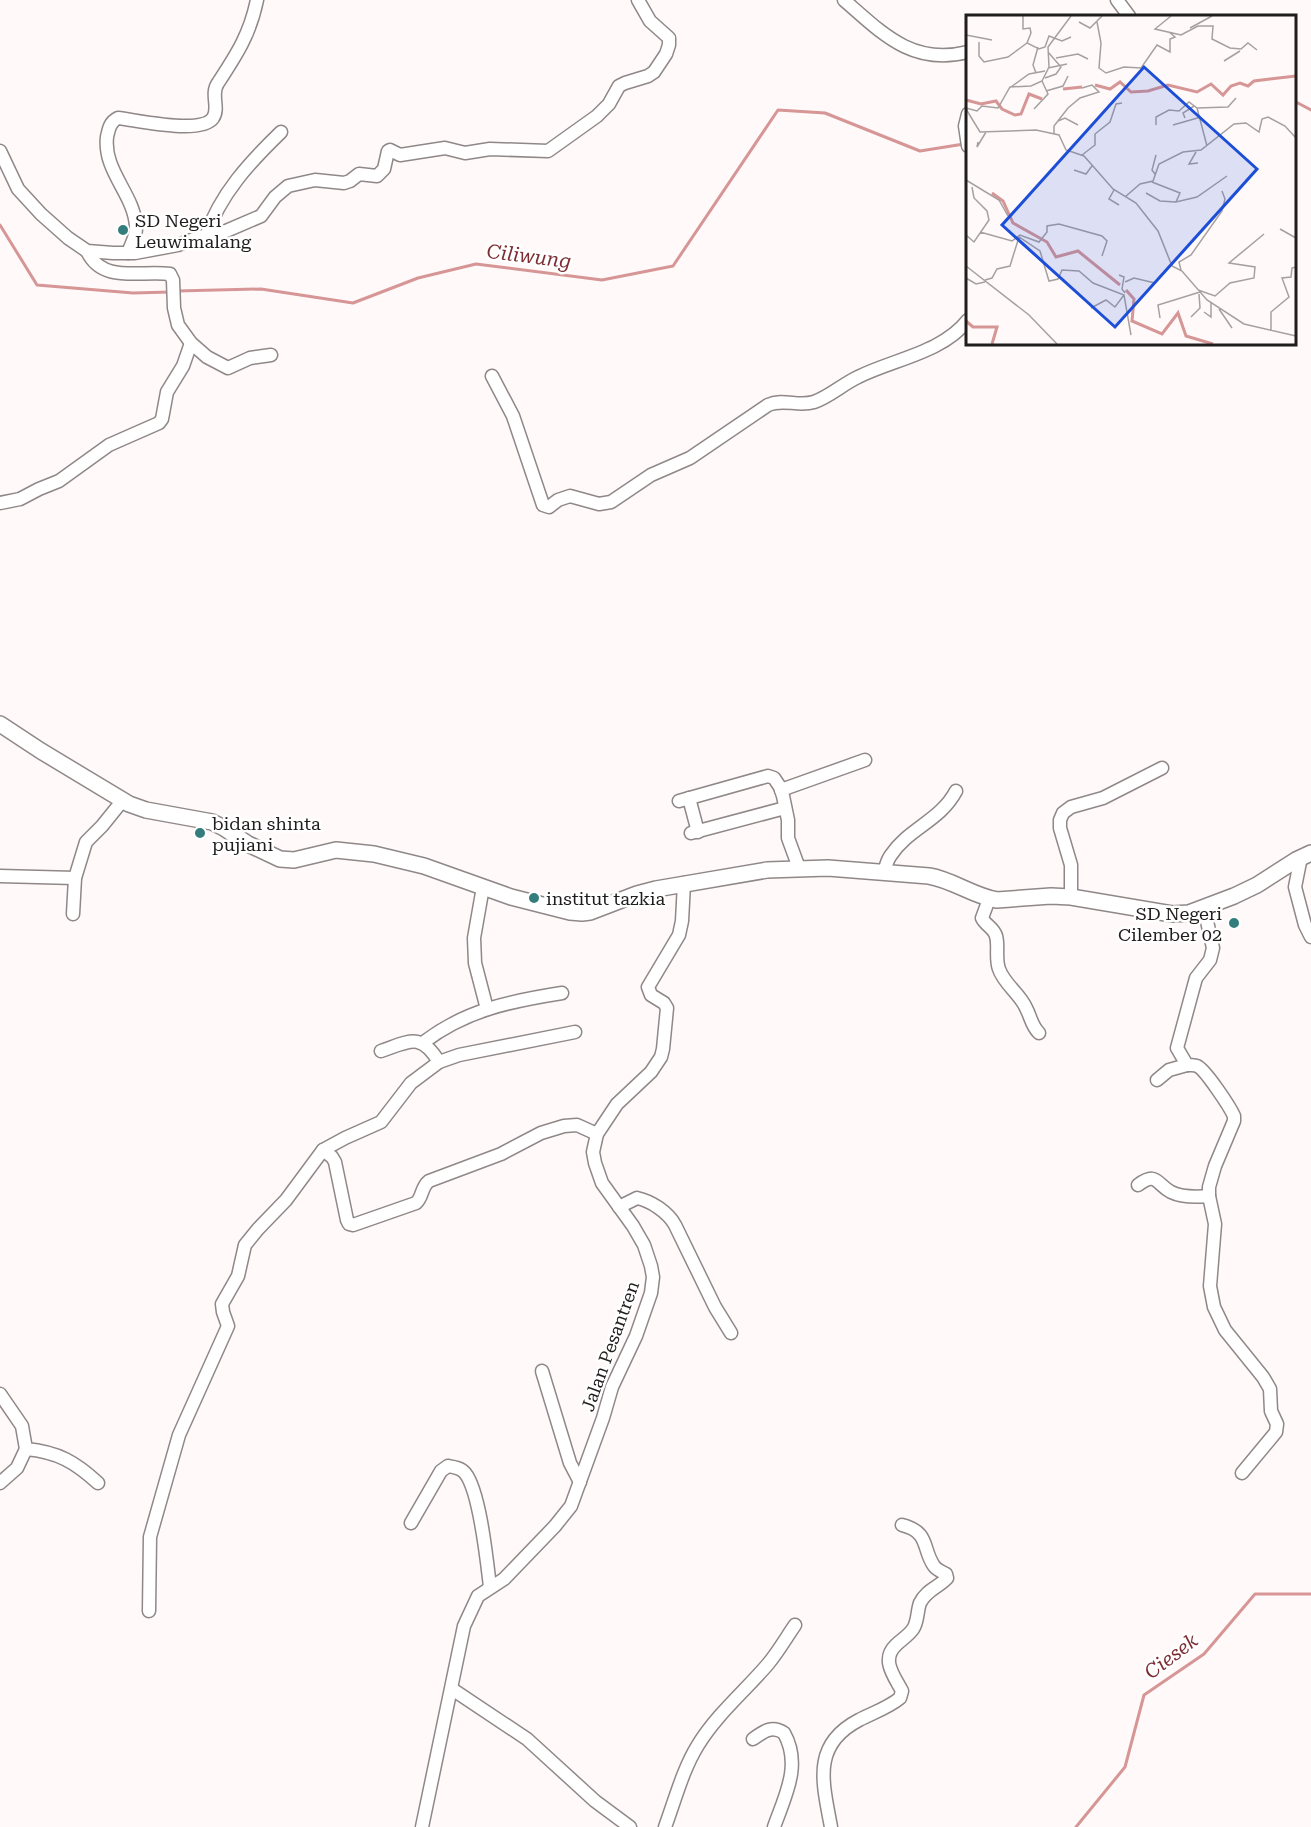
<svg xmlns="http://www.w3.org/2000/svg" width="1311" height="1827" font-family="'Roboto Serif',serif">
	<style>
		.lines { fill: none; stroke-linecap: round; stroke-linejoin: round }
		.stream { stroke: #d79696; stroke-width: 3 }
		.minor-casing { stroke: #908888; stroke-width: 15 }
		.tertiary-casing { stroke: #908888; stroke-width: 18 }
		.minor { stroke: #fff; stroke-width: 12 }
		.tertiary { stroke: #fff; stroke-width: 15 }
		.poi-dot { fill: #347d7d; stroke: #fff; stroke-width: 2 }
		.labels { text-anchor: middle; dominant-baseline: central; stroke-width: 5; stroke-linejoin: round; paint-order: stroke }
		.poi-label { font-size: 18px; fill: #201d1d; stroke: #fff; text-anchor: start }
		.street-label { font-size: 18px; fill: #201d1d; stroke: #fff }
		.water-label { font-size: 20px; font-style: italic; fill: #7c2e33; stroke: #fff }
		.inset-river { fill: none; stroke: #d79696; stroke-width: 3 }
		.inset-road { fill: none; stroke: #a6a1a1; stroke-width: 1.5 }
		.view { fill: #1d4ed8; fill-opacity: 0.15; stroke: #1d4ed8; stroke-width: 3 }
		.inset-edge { fill: none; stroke: #201d1d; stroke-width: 3 }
	</style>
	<rect width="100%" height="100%" fill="#fff9f9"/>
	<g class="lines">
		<g class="stream">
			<polyline points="1294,101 1311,110"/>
			<polyline points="0,225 37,285 133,293 171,292"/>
			<polyline points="177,291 261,289 353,303 418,278 476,264 602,280 673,266 778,110 825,113 920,151 964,144"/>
			<polyline points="1076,1827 1125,1767 1144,1695 1204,1654 1255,1594 1311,1594"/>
		</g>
		<defs>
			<g id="minor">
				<path d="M 844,0 C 882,33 912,66 968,52"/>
				<polyline points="1117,0 1129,16"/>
				<polyline points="968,114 965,126 968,146"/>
				<polyline points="0,151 18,189 41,214 68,238 87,251 113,253 135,253 178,245 199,237 219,234 261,216 275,197 288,186 315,180 344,183 350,181 359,174 377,176 384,169 388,151 390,150 400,155 445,148 465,153 490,149 548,151 597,116 609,104 619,86 625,83 648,76 654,72 666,54 669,45 669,38 650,21 638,0"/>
				<path d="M 206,236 C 220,194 250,162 281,132"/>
				<path d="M 87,251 C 102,284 141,270 170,274 L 173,280 L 174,308 L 178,325 L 191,343 L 207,357 L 228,368 L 250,358 L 271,355"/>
				<path d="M 128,253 C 131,244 137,235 136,226 C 134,194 103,171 107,137 C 109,128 110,122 118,118 C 137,120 201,135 213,118 C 220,108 210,94 218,83 C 237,54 250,34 257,0"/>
				<path d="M 492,376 L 513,416 L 543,505 L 549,507 L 558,500 L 570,496 L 599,504 L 611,502 L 651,475 L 690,458 L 768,405 C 783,398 798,407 814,402 C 829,397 843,384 858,377 C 894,359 942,353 968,320"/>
				<polyline points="0,503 20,499 39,489 59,481 109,445 159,423 162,419 167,392 183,366 191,343"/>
				<polyline points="781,790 865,760"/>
				<polyline points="689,798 698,832"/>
				<polyline points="679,801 768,776 774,778 780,787 783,796 788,820 788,838 799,868"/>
				<polyline points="691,833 785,808"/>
				<polyline points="1301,857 1295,887 1305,925 1311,937"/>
				<path d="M 884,872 C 886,866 887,860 891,855 C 909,828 940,821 956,791"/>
				<polyline points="0,876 75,878"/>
				<polyline points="483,887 474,938 475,963 487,1009"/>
				<polyline points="1071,897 1071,865 1060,828 1060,820 1063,813 1071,807 1103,798 1162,768"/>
				<path d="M 989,899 L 982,918 C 985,925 994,928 996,936 C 999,946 995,958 999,969 C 1004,984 1020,994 1026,1008 C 1031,1017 1031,1025 1039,1033"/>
				<path d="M 1204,908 L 1213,948 L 1210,960 L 1196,978 L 1177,1048 L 1187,1065 C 1188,1065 1196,1065 1197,1066 C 1205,1069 1230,1107 1234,1116 L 1234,1121 L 1215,1166 L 1209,1187 L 1209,1196 L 1215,1224 L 1210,1286 L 1214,1307 L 1225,1330 L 1263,1377 L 1270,1389 L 1271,1411 L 1277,1424 L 1276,1432 L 1242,1473"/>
				<polyline points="73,914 75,878 86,842 102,826 123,800"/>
				<path d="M 424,1042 C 466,1010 511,1001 562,993"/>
				<path d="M 381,1051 C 410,1041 421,1032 439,1062"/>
				<polyline points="1157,1080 1169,1070 1187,1065"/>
				<polyline points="323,1150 345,1138 381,1122 411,1083 439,1062 459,1055 575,1032"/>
				<path d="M 1138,1185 C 1157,1171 1156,1184 1171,1192 C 1181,1197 1198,1197 1209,1196"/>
				<path d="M 619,1207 L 637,1198 C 651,1201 668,1212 675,1225 L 715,1307 L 731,1333"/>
				<polyline points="542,1371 570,1463 580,1482"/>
				<path d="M 0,1394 L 22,1426 L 26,1449 C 58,1452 75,1462 98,1483"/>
				<polyline points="0,1483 17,1468 26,1449"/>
				<path d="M 411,1523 L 441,1471 L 448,1466 C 454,1467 461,1468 465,1473 C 480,1491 487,1562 490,1587"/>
				<path d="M 149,1611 L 150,1537 L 179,1435 L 228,1326 L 223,1312 L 222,1304 L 238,1276 L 245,1245 L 258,1229 L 286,1200 L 323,1150 L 332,1157 L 335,1162 L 347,1220 L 349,1224 L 353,1225 L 416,1203 C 423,1197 421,1187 429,1181 L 501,1154 L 541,1133 L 564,1126 L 577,1125 L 597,1134"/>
				<polyline points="452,1689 527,1739 595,1801 630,1827"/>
				<path d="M 753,1739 C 764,1731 772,1725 784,1733 C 802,1765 785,1796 774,1827"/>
				<polyline points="422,1827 464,1626 478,1596 504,1579 555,1526 571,1506 603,1418 612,1387 636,1336 651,1293 653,1277 651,1266 644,1245 633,1226 602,1183 595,1163 593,1152 597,1134 617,1104 651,1072 661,1057 663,1049 667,1008 664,1003 651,995 648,987 679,935 682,921 684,883"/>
				<path d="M 665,1827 C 675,1800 683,1769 698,1745 C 717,1714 745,1691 768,1664 C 778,1652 786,1638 795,1625"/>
				<path d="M 831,1827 C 823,1783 811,1745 859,1720 C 872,1713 888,1708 900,1698 L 902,1691 C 895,1677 880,1660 896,1645 C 901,1640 908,1636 913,1629 C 918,1622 917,1611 920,1603 C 926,1590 939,1587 947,1578 L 946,1574 C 942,1572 937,1570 934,1566 C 922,1549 930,1532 902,1525"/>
			</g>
			<path id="tertiary" d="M 0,724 L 41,751 L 129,804 L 146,810 L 212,822 L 224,828 L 248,844 L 280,859 L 294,860 L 336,850 L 374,854 L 424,866 L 511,897 L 570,912 L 582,913 L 590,912 L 637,894 L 656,889 L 767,870 L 828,868 L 929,876 C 953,880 973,896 997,900 L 1051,896 L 1071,897 L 1172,914 L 1189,913 L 1234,896 L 1257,885 L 1296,860 L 1311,853"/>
		</defs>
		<use href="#minor" class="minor-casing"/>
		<use href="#tertiary" class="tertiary-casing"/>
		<use href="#minor" class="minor"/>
		<use href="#tertiary" class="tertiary"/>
	</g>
	<g class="poi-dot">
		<circle cx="123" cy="230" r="6"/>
		<circle cx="200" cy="833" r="6"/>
		<circle cx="534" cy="898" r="6"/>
		<circle cx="1234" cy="923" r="6"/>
	</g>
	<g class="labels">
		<g class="poi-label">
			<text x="135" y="220">SD Negeri<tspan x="135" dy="21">Leuwimalang</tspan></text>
			<text x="212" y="823">bidan shinta<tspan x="212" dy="21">pujiani</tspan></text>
			<text x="546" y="898">institut tazkia</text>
			<text x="1222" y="913" text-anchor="end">SD Negeri<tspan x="1222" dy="21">Cilember 02</tspan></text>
		</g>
		<g class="street-label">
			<text transform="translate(610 1346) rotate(-70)">Jalan Pesantren</text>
		</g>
		<g class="water-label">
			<text transform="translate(529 256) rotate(7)">Ciliwung</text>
			<text transform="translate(1171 1656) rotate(-37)">Ciesek</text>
		</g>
	</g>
	<g transform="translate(966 15)">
		<rect width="330" height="330" fill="#fff9f9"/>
		<path class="inset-river" d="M 129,70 L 144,74 L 154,67 L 165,77 L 182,76 L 202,70 L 231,77 L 245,69 L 257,80 L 265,71 L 274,68 L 282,71 L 288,66 L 330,61M 97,74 L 116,72M 0,85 L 15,89 L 30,86 L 36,94 L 49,100 L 55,99 L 63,79 L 76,84M 26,178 L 37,186 L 47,208 L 81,227 L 90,242 L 112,236 L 154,270M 160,275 L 168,284 L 166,306 L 196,319 L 212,298 L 220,321 L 247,329M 0,306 L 7,312 L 31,312 L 26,329"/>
		<path class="inset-road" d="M 57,1 L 57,14 L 64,13 L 65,18 L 61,28 L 73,34 L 79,32 L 83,21 L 96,26 L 105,22M 205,1 L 189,14 L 215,20 L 232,11 L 247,11 L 246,24 L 264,33 L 275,34 L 282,28 L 291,35M 113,7 L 124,13 L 136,1M 131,7 L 135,28 L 133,53 L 140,58 L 158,52 L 175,53 L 191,30 L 204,37 L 204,24 L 209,22 L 203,17M 224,13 L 246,1M 0,20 L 26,25M 13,27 L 13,41 L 18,47 L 42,42 L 61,28M 90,43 L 112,39 L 122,44M 258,46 L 274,36M 82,53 L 101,49M 70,58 L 67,50 L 72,32M 79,63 L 90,59 L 95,52 L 82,37M 45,72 L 63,59 L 79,56M 80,76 L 97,71 L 102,61M 0,93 L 11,96 L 16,91 L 32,93 L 44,72 L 65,71 L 76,66 L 83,52 L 82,32 L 105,1M 231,93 L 262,92 L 270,83M 231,93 L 241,131M 0,94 L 14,117 L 70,115 L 93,120 L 100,135 L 118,141 L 147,174 L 170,188 L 192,216 L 206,251 L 216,256 L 241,285 L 278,309 L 330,321M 68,94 L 82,79 L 76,66M 219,103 L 217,98 L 228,91M 92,106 L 99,103 L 112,110M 190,110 L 190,102 L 203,95 L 213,96 L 223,87 L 231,93M 207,110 L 235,102M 88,119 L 88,111 L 102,93 L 114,83 L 133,77 L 126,70 L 116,73M 12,127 L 11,132 L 20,117M 230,137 L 223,149 L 232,148M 116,140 L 129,130 L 129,119 L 144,107 L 150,89 L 156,88M 108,155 L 120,159 L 126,151M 189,159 L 186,155 L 190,140M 0,165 L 33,185 L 42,201M 186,167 L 214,178 L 210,187 L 231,182 L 261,161M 148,175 L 143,184 L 153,190M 180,178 L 194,186 L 210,187M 159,182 L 174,169 L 187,166 L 193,149 L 217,137 L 235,135 L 268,109 L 280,108 L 293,117 L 296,104 L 302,102 L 319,111 L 330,123M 314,214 L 330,223M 14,217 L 46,226 L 54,220 L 73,227 L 81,217 L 81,211 L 93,209 L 136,221 L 141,226 L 136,241M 0,220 L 8,227 L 23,205 L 21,196 L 8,183 L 6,172M 0,251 L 63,300 L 91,329M 215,255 L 213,247 L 225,240 L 256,196 L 259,184 L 256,176M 153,260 L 158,262 L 156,274 L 159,278M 0,263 L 10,269 L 19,267M 19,265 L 26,263 L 31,254 L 44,251 L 53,222 L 74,236 L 83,266 L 92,264 L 96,255 L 113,256 L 127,268 L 158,280 L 165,320M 159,267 L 168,263 L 189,268M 232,275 L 249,281 L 264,268 L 288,263 L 289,252 L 263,248 L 298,219M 125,293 L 140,285 L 149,292 L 158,280M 253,294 L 266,313M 238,297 L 245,302 L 245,288M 225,302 L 234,293 L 233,279M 194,303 L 192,290 L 234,277M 305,315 L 305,297 L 323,282 L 316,263 L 325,262 L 326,253 L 330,252"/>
		<path class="view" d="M 178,52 L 291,154 L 149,312 L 36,210 Z"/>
		<rect width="330" height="330" class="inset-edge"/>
	</g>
</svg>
